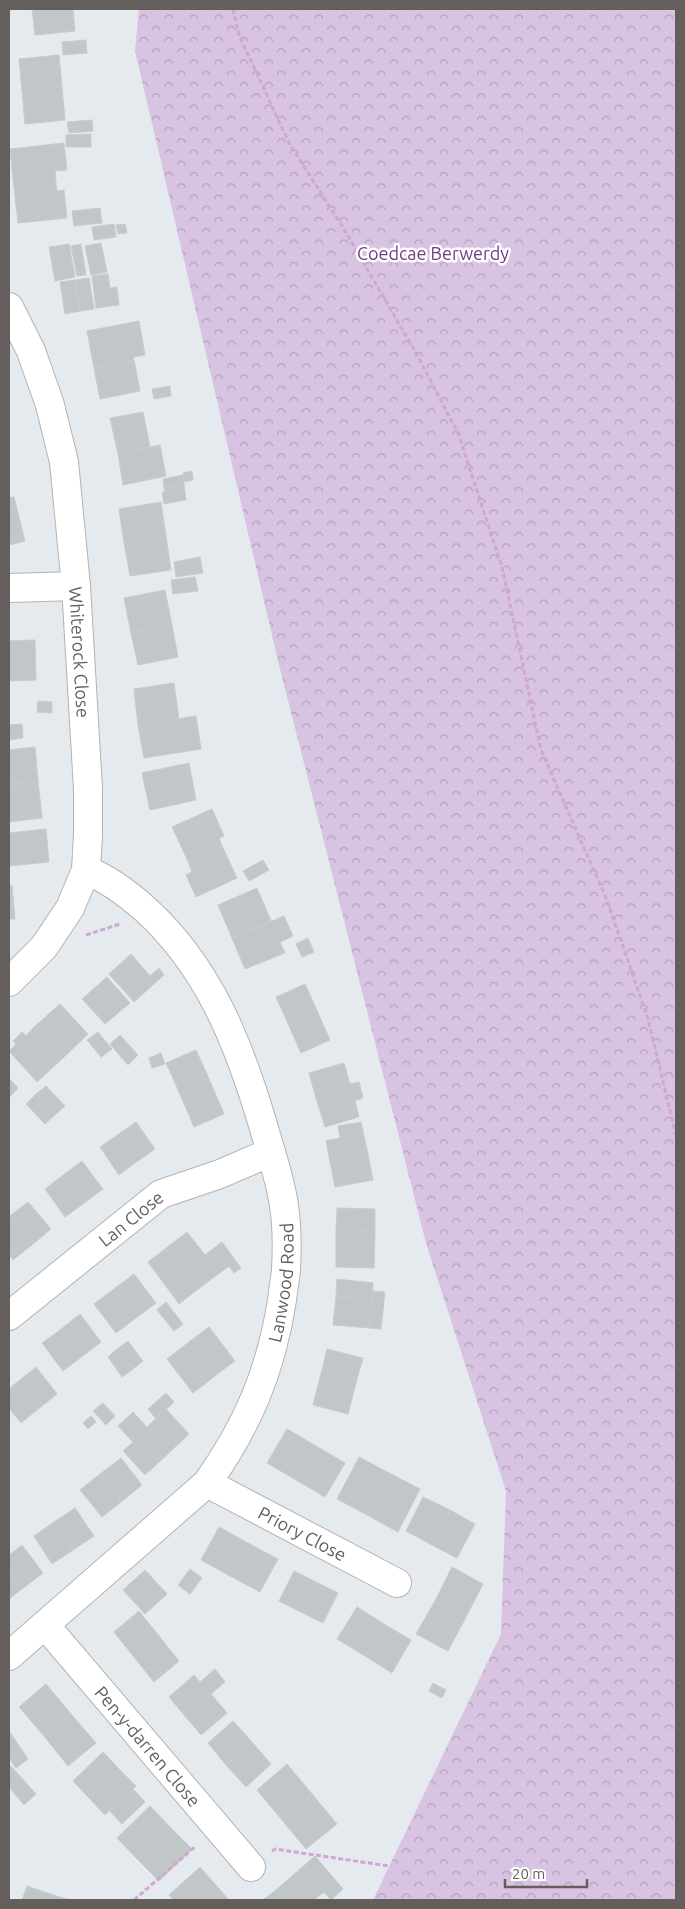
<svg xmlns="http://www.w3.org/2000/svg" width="685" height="1909" font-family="Ubuntu,sans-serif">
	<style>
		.forest { fill: url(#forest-crowns) }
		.building { fill: #c1c7c9; stroke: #c3cdd2 }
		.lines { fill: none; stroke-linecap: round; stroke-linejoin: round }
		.minor-casing { stroke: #b6b2b0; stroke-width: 30 }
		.path { stroke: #d0a7d4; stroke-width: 3; stroke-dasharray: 5 2.5; stroke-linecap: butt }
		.minor { stroke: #fff; stroke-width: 28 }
		.labels { text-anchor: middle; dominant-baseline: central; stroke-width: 5; stroke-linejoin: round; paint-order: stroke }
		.park-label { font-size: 18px; fill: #6d3c83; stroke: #fff }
		.street-label { font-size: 18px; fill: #645e5c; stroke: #fff }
	</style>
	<defs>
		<pattern id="forest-crowns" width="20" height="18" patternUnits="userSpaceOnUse" patternTransform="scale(1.25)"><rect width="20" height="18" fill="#d8c3e3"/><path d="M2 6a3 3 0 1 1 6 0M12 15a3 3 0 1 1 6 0" fill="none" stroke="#b3a2bb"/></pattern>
	</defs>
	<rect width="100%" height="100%" fill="#e5eaee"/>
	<polygon class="forest" points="139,9 676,9 676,1900 373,1900 501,1634 506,1491 426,1243 279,665 135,51"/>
	<g class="building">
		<polygon points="32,9 73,9 75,31 35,35"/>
		<polygon points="86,40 87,53 63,55 62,42"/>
		<polygon points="59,55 65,120 25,124 19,59"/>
		<polygon points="92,120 93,131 69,133 67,122"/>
		<polygon points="91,134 91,147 66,147 66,135"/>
		<polygon points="64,143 67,170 55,171 56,183 14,188 10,149"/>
		<polygon points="56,183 57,191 64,190 67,218 18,223 14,188"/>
		<polygon points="100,208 102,223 74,226 72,211"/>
		<polygon points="114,224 116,237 94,240 92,227"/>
		<polygon points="125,224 127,233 118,234 116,225"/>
		<polygon points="101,243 107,272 91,275 85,246"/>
		<polygon points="69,244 75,277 55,281 49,247"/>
		<polygon points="81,244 86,275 77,276 71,246"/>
		<polygon points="108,274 110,288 117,287 119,305 96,308 92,276"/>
		<polygon points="89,278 94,309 80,311 75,280"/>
		<polygon points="75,280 80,311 65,314 60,282"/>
		<polygon points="139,321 145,355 133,357 134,360 94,368 87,331"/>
		<polygon points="134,360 140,391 100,399 94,368"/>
		<polygon points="170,386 171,396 154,399 152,389"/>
		<polygon points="143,412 150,447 118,454 110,418"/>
		<polygon points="160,445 166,476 123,485 118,454"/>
		<polygon points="192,471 193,480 185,482 183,473"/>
		<polygon points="183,475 184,485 164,488 163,479"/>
		<polygon points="184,485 186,500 164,504 162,492 165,492 164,488"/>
		<polygon points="14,497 25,541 9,545 9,498"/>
		<polygon points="161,502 166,536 124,543 119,509"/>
		<polygon points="166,536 171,570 130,576 124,543"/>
		<polygon points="200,557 203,573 176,577 174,562"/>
		<polygon points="195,577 198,591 173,594 171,580"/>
		<polygon points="165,590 172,625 131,633 124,598"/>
		<polygon points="172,625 178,657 138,665 131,633"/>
		<polygon points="35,640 36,680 9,681 9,641"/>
		<polygon points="174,683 179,719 138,725 134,689"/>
		<polygon points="38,701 52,702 52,713 37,712"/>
		<polygon points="196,716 201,749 144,758 138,725"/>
		<polygon points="22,724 23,738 9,740 9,725"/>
		<polygon points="35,747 38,781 9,784 9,750"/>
		<polygon points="189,763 196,800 150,810 142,773"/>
		<polygon points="38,781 42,818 9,822 9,784"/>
		<polygon points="212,809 224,836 219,838 222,846 188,861 172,827"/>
		<polygon points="46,829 49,862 9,866 9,833"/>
		<polygon points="222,846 237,878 196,897 186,875 192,872 188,861"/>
		<polygon points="263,860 269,870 249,881 243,871"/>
		<polygon points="12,885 15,919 9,919 9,886"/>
		<polygon points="257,888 271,921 232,938 218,905"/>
		<polygon points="284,916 293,936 280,942 285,953 245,969 232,938"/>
		<polygon points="308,938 314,952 302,957 296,944"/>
		<polygon points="131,954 150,976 159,968 164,975 134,1002 109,974"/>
		<polygon points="107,977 130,1003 105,1024 82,999"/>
		<polygon points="305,984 319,1015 290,1028 276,997"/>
		<polygon points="60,1004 88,1034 62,1059 33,1028"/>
		<polygon points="319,1015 330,1040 301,1053 290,1028"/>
		<polygon points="33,1028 62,1059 37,1082 9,1051 16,1044 13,1041 22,1032 26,1036"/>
		<polygon points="98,1032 112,1049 101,1057 87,1040"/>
		<polygon points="120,1035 138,1055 128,1065 110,1044"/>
		<polygon points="196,1050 206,1072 176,1085 166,1063"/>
		<polygon points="161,1053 165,1064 152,1068 149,1058"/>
		<polygon points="344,1063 349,1081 314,1091 309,1073"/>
		<polygon points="206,1072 224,1114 194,1127 176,1085"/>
		<polygon points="9,1078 18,1088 9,1098"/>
		<polygon points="349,1081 350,1084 359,1082 363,1098 355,1101 359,1117 325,1127 314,1091"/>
		<polygon points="46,1086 65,1106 55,1115 36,1094"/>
		<polygon points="36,1094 55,1115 45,1124 26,1104"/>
		<polygon points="136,1122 155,1149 135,1163 116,1136"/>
		<polygon points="361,1122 368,1154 330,1162 326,1141 340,1138 338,1126"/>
		<polygon points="116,1136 135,1163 119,1175 100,1147"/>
		<polygon points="368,1154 373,1180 335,1187 330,1162"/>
		<polygon points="82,1161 103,1189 83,1204 62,1176"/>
		<polygon points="62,1176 83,1204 65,1217 45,1189"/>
		<polygon points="28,1202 51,1229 33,1244 10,1216"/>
		<polygon points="337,1208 375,1209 375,1231 336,1230"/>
		<polygon points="10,1216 33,1244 13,1260 9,1254 9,1218"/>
		<polygon points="336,1230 375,1231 374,1268 336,1267"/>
		<polygon points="187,1232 205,1255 222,1242 241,1268 234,1273 229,1266 197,1290 165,1249"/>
		<polygon points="165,1249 197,1290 179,1304 148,1262"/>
		<polygon points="134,1274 156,1303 116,1333 94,1304"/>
		<polygon points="337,1279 373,1283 372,1300 336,1296"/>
		<polygon points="372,1291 385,1292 381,1329 369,1328"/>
		<polygon points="336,1296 372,1300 369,1328 333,1325"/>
		<polygon points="166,1302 183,1324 174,1331 157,1310"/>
		<polygon points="80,1314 101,1342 80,1358 60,1330"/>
		<polygon points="209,1327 235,1361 220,1372 194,1338"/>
		<polygon points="60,1330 80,1358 63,1371 42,1343"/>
		<polygon points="194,1338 220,1372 206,1383 180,1349"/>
		<polygon points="128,1341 143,1361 133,1369 117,1349"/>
		<polygon points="117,1349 133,1369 122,1377 108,1357"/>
		<polygon points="180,1349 206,1383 193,1393 167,1359"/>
		<polygon points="327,1349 363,1358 357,1379 322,1370"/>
		<polygon points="36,1367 57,1394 37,1410 16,1383"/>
		<polygon points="322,1370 357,1379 348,1414 313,1405"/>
		<polygon points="16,1383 37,1410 21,1423 9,1408 9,1389"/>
		<polygon points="166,1393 174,1402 156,1419 148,1409"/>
		<polygon points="103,1403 115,1416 106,1425 93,1411"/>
		<polygon points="166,1409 189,1434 170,1452 147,1427"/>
		<polygon points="133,1412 170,1452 145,1475 123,1451 133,1442 118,1426"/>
		<polygon points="91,1416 96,1422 88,1429 83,1423"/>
		<polygon points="287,1429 316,1446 296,1480 267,1463"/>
		<polygon points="316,1446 345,1463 325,1497 296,1480"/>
		<polygon points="359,1457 389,1473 367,1515 337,1499"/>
		<polygon points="121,1458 142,1485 122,1501 100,1474"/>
		<polygon points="389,1473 420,1489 398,1532 367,1515"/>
		<polygon points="100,1474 122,1501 102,1517 80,1490"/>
		<polygon points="423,1497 450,1510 432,1545 406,1531"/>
		<polygon points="75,1508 94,1536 73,1550 54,1522"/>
		<polygon points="450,1510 475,1524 457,1558 432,1545"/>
		<polygon points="54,1522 73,1550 52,1564 34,1536"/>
		<polygon points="219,1527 248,1543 230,1576 201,1560"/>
		<polygon points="248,1543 278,1559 260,1592 230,1576"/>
		<polygon points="22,1545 43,1573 22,1589 9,1572 9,1555"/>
		<polygon points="452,1567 483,1584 466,1617 435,1601"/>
		<polygon points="190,1569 202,1578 190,1594 178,1585"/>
		<polygon points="145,1570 167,1594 145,1614 123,1590"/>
		<polygon points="294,1571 316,1582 301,1612 279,1601"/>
		<polygon points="9,1572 22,1589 9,1599"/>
		<polygon points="316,1582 338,1593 323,1623 301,1612"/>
		<polygon points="435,1601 466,1617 448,1651 416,1634"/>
		<polygon points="357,1607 384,1624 365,1656 337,1639"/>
		<polygon points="139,1611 159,1636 134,1657 114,1632"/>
		<polygon points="384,1624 411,1640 392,1673 365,1656"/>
		<polygon points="159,1636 179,1661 154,1682 134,1657"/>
		<polygon points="215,1669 225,1682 185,1716 169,1697 194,1675 200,1682"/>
		<polygon points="433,1683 446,1690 442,1698 429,1691"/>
		<polygon points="46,1684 71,1714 44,1736 19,1707"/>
		<polygon points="211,1694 227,1713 201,1735 185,1716"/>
		<polygon points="71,1714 96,1743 68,1766 44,1736"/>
		<polygon points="233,1721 252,1742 226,1765 208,1743"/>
		<polygon points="9,1731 28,1759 16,1768 9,1758"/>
		<polygon points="252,1742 271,1764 246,1787 226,1765"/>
		<polygon points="103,1752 119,1769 89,1798 73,1781"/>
		<polygon points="287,1764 312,1794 282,1820 257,1790"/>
		<polygon points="11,1766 36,1794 24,1805 9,1787 9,1769"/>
		<polygon points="119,1769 136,1786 105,1815 89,1798"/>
		<polygon points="133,1789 145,1802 122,1824 110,1811"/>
		<polygon points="312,1794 337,1824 306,1849 282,1820"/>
		<polygon points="150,1806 171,1828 138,1860 117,1838"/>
		<polygon points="171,1828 192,1849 159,1881 138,1860"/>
		<polygon points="315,1856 343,1889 331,1900 324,1892 314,1900 285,1900 276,1890"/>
		<polygon points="200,1867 229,1900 174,1900 169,1895"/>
		<polygon points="27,1886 50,1894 48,1900 22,1900"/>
		<polygon points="276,1890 285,1900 263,1900"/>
		<polygon points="50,1894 70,1900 48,1900"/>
	</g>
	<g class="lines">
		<defs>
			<g id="minor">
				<path id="s1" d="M 9,307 L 31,351 L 50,405 L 64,462 L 76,586 L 88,789 L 88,834 L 86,870 L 70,908 L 44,947 L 9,982"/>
				<polyline points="9,588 76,586"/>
				<path id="s2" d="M 9,1316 L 161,1194 L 220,1174 L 271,1152"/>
				<path id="s3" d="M 207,1483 L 397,1583"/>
				<path id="s4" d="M 45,1625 L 251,1867"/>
				<path id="s5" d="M 9,1656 L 207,1483 C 248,1425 271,1371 282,1300 C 283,1290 285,1280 286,1270 C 287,1251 287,1225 284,1206 C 281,1181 270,1150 263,1125 C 239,1044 209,967 145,909 C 127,893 108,879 86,870"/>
			</g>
		</defs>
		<use href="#minor" class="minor-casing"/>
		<g class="path">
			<polyline points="233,9 239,35 289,143 342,226 415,351 458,433 502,567 541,750 607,900 648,1019 676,1135"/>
			<polyline points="86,935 120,924"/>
			<polyline points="272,1851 275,1849 389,1866"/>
			<polyline points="134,1900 196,1846"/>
		</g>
		<use href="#minor" class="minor"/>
	</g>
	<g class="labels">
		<g class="park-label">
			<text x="433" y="253">Coedcae Berwerdy</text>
		</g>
		<g class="street-label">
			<text stroke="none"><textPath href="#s1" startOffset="356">Whiterock Close</textPath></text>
			<text stroke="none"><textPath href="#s2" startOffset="156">Lan Close</textPath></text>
			<text stroke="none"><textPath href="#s5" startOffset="480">Lanwood Road</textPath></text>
			<text stroke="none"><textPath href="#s3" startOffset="108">Priory Close</textPath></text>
			<text stroke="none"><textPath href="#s4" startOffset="159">Pen-y-darren Close</textPath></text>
		</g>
	</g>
	<rect width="685" height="1909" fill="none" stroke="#645e5c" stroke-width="20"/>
	<path d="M505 1879v8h82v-8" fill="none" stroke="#645e5c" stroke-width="2.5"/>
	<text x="512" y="1879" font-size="15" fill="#645e5c" stroke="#ffffff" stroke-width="4" paint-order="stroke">20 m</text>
</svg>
